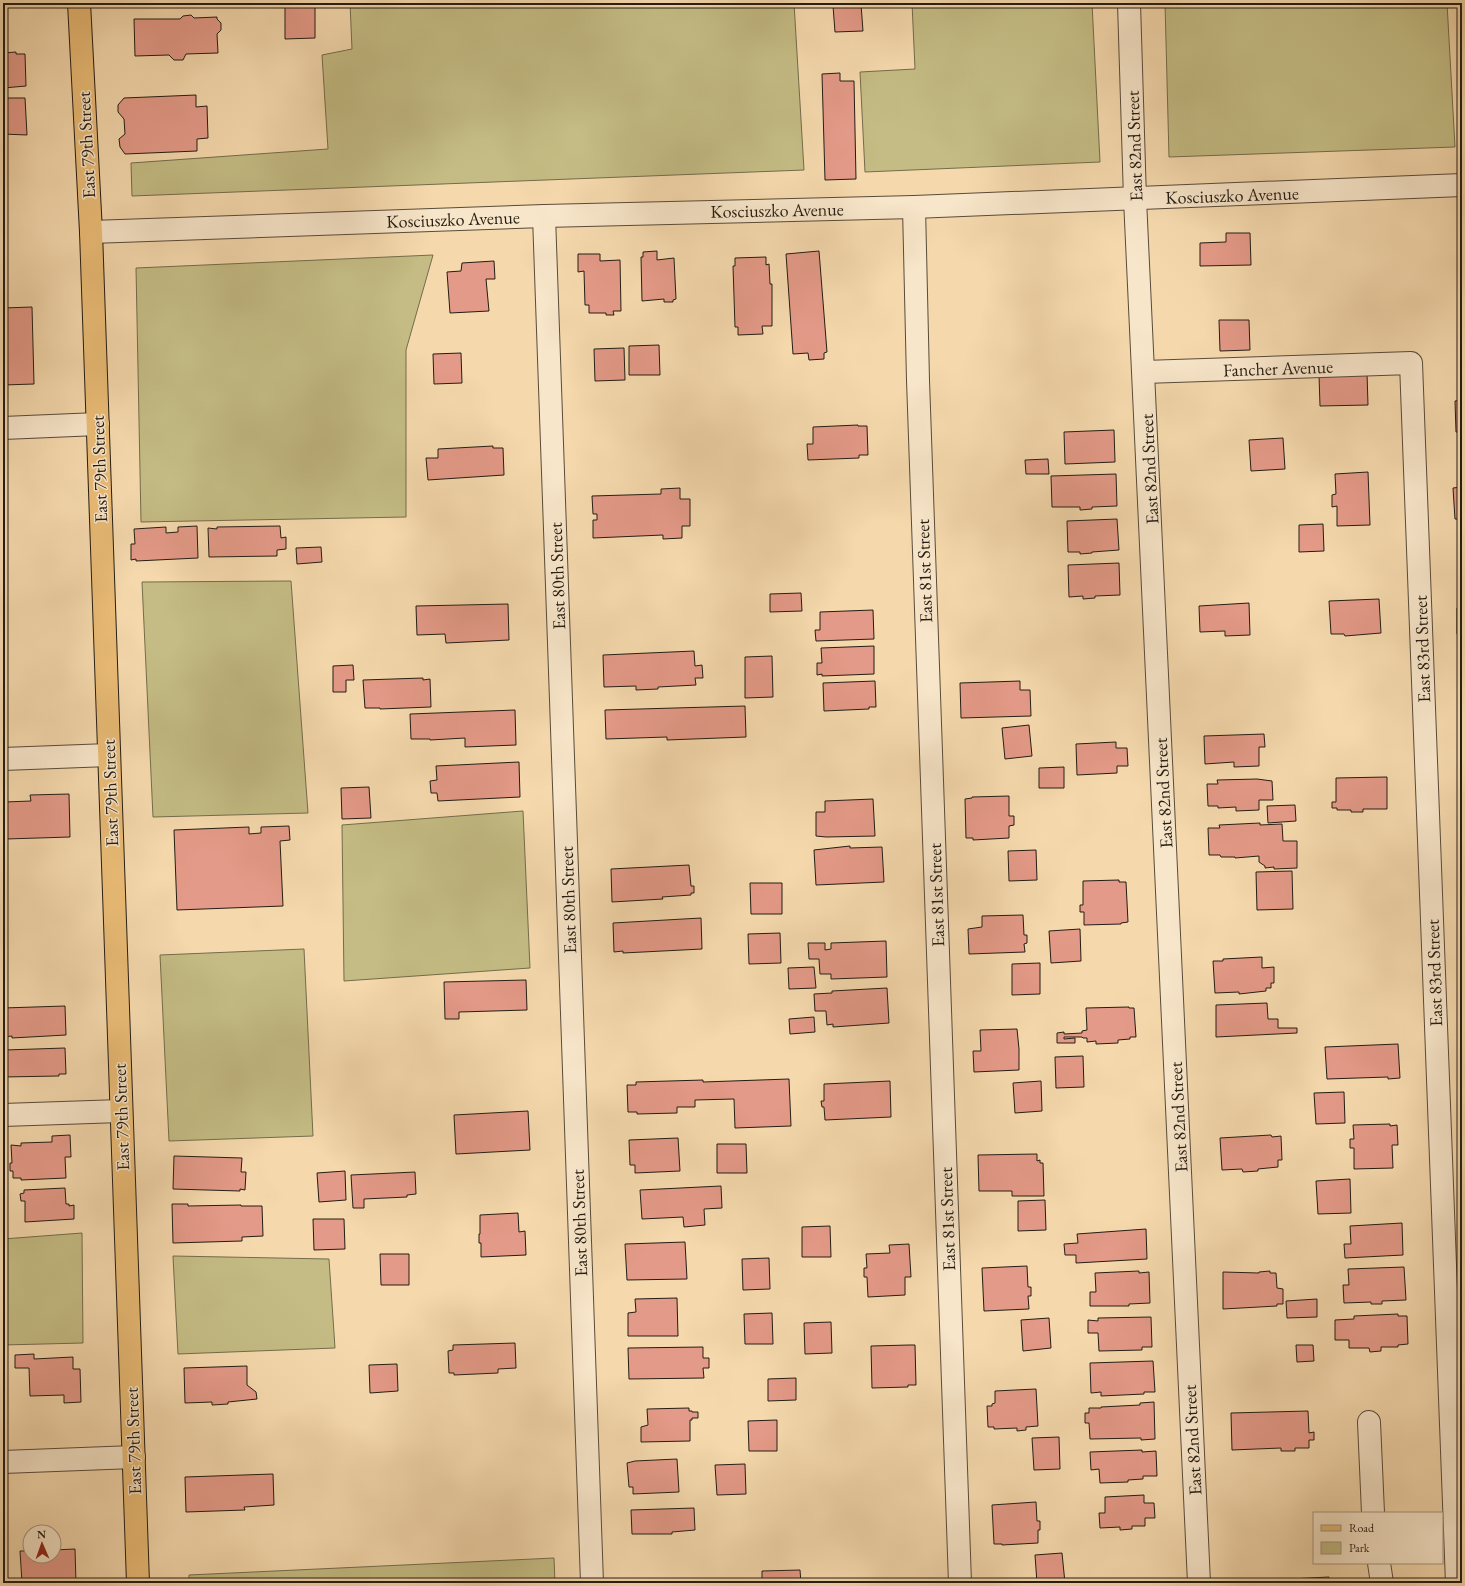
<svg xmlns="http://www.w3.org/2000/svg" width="1465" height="1586" font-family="'EB Garamond',serif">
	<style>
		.green { fill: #c4bc84; stroke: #746c4c }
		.building { fill: #e49a88; stroke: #241c13 }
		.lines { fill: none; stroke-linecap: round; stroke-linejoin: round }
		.minor-casing { stroke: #584b3a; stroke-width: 24 }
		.major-casing { stroke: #241c13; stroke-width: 24 }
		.minor { stroke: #f8e6ca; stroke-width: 22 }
		.major { stroke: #eabc76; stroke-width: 22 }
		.labels { text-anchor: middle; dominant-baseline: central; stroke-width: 3; stroke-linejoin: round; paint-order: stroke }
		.street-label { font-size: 18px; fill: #241c13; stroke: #f8e6ca }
	</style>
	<rect width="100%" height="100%" fill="#f5d9ad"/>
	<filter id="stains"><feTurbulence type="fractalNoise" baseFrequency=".005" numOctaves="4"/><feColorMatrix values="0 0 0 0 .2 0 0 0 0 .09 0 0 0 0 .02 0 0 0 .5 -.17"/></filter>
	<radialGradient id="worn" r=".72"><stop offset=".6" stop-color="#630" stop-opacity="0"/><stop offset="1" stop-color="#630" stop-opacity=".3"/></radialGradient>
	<g class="green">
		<polygon points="350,3 794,3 804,170 132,196 131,163 328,149 322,55 352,49"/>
		<polygon points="912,3 1092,3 1100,162 865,172 860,72 915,69"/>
		<polygon points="1165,3 1447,3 1455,147 1169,157"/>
		<polygon points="433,255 406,350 406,517 141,522 136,268"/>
		<polygon points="291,581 308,813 153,817 142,582"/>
		<polygon points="523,811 530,968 344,981 342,825"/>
		<polygon points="304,949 313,1136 169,1141 160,955"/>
		<polygon points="82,1233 83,1343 3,1345 3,1239"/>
		<polygon points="173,1256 329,1259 335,1348 178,1354"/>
		<polygon points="554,1558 555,1583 189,1583 189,1575"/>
	</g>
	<g class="building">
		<polygon points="861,4 863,31 835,32 833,6"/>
		<polygon points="285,6 315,6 315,38 285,39"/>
		<polygon points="191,15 194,18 217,17 217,19 221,23 221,30 217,34 218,53 186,54 183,60 174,60 169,55 135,56 134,19 180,19 183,16"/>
		<polygon points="16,52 16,54 25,54 26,86 3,88 3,53"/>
		<polygon points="840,73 840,81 854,81 856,179 825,180 822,74"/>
		<polygon points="196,95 196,107 207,106 208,138 197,139 197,151 125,154 120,147 119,139 125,134 124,119 118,112 118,105 124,98"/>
		<polygon points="3,98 25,98 27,135 3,134"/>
		<polygon points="1226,233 1250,233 1251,265 1200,266 1200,243 1226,242"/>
		<polygon points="657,251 657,260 674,258 676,299 673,300 673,302 664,302 664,299 642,301 641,257 643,257 643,252"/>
		<polygon points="819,251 827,352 824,353 824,359 809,360 808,353 793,354 786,254"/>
		<polygon points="578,254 600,254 600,261 620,260 621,311 613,311 614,315 606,315 606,313 589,313 589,305 585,305 584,271 578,272"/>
		<polygon points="766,257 766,265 769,264 770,284 772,284 772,326 762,326 763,334 738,335 738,327 735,327 733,266 735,266 735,258"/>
		<polygon points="494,261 495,279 486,279 489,311 450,313 447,272 461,271 462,263"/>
		<polygon points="32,307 34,384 3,385 3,308"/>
		<polygon points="1219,320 1249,320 1250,350 1220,351"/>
		<polygon points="659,345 660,375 629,375 629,346"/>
		<polygon points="624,348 625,380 595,381 594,349"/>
		<polygon points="461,353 462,383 434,384 433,354"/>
		<polygon points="1367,373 1368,405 1320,406 1319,375"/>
		<polygon points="1462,400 1462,432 1456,432 1455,401"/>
		<polygon points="858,425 858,426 867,426 868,455 859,455 859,458 808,460 807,444 813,444 813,427"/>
		<polygon points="1114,430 1115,462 1065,464 1064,432"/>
		<polygon points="1283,438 1285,469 1251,471 1249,440"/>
		<polygon points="493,446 493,448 503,448 504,475 428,480 426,458 438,458 438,449"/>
		<polygon points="1048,459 1049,474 1026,474 1025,460"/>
		<polygon points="1368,472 1370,525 1337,526 1337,506 1332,507 1332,495 1336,494 1335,474"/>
		<polygon points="1116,474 1117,506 1092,507 1092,509 1080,510 1080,507 1052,507 1051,476"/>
		<polygon points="1462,487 1462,519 1455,519 1453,488"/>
		<polygon points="680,488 680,499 690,499 690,526 682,526 682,538 663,539 663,535 593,538 593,520 597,520 597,514 593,514 592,496 661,494 661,489"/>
		<polygon points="1117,519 1119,550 1092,552 1092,553 1080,554 1080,552 1068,552 1067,521"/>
		<polygon points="1323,524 1324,551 1299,552 1299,525"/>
		<polygon points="197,526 198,558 136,561 136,559 131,560 131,544 135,544 134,529 166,527 166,533 178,532 178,527"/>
		<polygon points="280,526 281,538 286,537 286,549 277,550 277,556 209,557 208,528 217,529 217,527"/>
		<polygon points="321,547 322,562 297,564 296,548"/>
		<polygon points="1119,563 1120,595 1095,596 1095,598 1083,599 1083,596 1069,597 1068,565"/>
		<polygon points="801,593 802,611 770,612 770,594"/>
		<polygon points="1379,599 1381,633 1345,636 1344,634 1331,634 1329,601"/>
		<polygon points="1249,603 1250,635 1225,636 1225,631 1200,632 1199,606"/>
		<polygon points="508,604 509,640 446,643 445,634 417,635 416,606"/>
		<polygon points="1457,608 1462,608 1462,658 1460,659 1459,634 1457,634"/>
		<polygon points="873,610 874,639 816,641 815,630 820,630 820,612"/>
		<polygon points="874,646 874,674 822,676 822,674 817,675 817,663 822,663 821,648"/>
		<polygon points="694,651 695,666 702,665 703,678 695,678 696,685 658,687 658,689 636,690 636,686 604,687 603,655"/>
		<polygon points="772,656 773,697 745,698 745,657"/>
		<polygon points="353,665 354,680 346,680 346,692 333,692 333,666"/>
		<polygon points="423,678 423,680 430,679 431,707 380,709 380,708 365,708 363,680"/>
		<polygon points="875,681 876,707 869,707 869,709 824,711 823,683"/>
		<polygon points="1020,681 1020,690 1030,690 1031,716 961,718 960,683"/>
		<polygon points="745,706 746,737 667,740 667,737 606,739 605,710"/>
		<polygon points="515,710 516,745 465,747 465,738 430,740 430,739 411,739 410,714"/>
		<polygon points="1029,725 1032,756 1005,759 1002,728"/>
		<polygon points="1264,734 1265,747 1259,747 1259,766 1234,767 1234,762 1205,764 1204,736"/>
		<polygon points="1116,742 1116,748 1127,748 1128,766 1117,766 1117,773 1077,775 1076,744"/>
		<polygon points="519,762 520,797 438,801 437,793 431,793 430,781 437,780 436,766"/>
		<polygon points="1064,767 1064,788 1039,788 1039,768"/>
		<polygon points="1387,777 1387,809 1363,809 1363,812 1351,812 1351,810 1337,810 1337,808 1332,808 1332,802 1336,802 1336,778"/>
		<polygon points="1257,779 1272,781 1273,800 1259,800 1259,810 1236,811 1236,807 1218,808 1218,806 1208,806 1207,784 1218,784 1217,780"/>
		<polygon points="369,787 371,818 342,819 341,788"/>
		<polygon points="69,794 70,837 6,839 5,802 31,801 30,795"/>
		<polygon points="1009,796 1009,816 1014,816 1014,825 1009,826 1009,838 973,840 973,838 966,838 965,799 972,798 972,797"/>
		<polygon points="873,799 875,836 826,837 816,836 816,812 825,812 825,801"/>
		<polygon points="1295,805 1296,821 1268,823 1267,806"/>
		<polygon points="1260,823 1260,825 1282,824 1283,841 1297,841 1297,868 1274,869 1274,867 1265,868 1265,866 1259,862 1259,856 1235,858 1235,857 1221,857 1220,855 1209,855 1208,828 1220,828 1219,825"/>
		<polygon points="289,826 290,840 280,841 283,906 177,910 174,830 249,827 249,834 261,833 261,827"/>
		<polygon points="850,846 850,848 882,847 884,882 816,885 814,850"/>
		<polygon points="1036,850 1037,880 1009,881 1008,851"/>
		<polygon points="689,865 691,886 694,886 694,893 691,893 691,895 662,897 663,899 612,902 611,869"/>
		<polygon points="1292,871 1293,909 1257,910 1256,872"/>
		<polygon points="1119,880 1119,882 1126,882 1128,922 1121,923 1121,924 1084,925 1084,912 1080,912 1080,905 1083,905 1083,881"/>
		<polygon points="750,883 782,883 782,914 751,914"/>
		<polygon points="1023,915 1024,935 1027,935 1027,943 1024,944 1025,952 969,954 968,929 982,927 982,916"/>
		<polygon points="701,918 702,949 623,953 623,951 614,952 613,923"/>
		<polygon points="1080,929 1081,961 1051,963 1049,931"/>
		<polygon points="780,933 781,963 749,964 748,934"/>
		<polygon points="886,941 887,977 831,979 831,974 820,974 819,959 809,959 808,943 825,943 825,950 831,949 831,943"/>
		<polygon points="1262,957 1262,968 1274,967 1274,983 1271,983 1271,988 1266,988 1266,991 1239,994 1239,992 1215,993 1213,961 1223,961 1223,959"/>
		<polygon points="1040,963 1040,994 1012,995 1012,964"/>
		<polygon points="814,967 816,988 789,989 788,968"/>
		<polygon points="526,980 527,1010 459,1012 459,1019 445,1019 444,982"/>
		<polygon points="887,988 889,1023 833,1027 833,1024 827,1025 826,1011 815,1011 814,994 832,993 832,991"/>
		<polygon points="1267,1003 1268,1019 1278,1019 1278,1028 1297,1028 1297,1033 1216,1037 1216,1005"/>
		<polygon points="65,1006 66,1035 12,1038 12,1036 3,1037 3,1008"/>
		<polygon points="1129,1007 1129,1008 1134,1008 1136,1037 1130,1037 1130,1039 1118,1040 1118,1043 1096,1044 1096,1041 1087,1042 1087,1038 1083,1038 1082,1037 1064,1037 1064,1039 1075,1038 1075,1043 1057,1043 1057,1033 1064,1032 1064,1034 1082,1033 1082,1031 1087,1030 1086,1008"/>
		<polygon points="814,1017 815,1032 790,1034 789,1019"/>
		<polygon points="1017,1029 1019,1049 1019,1070 974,1072 973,1051 981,1051 980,1030"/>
		<polygon points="1398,1044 1400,1078 1388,1079 1388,1077 1327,1079 1325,1047"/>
		<polygon points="65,1048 66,1074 59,1074 59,1076 3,1077 5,1050"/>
		<polygon points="1083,1056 1084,1087 1056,1088 1055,1057"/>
		<polygon points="789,1079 791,1126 735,1128 734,1099 695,1100 695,1107 677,1107 677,1113 637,1114 637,1112 628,1112 627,1085 636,1085 636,1082 703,1080 703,1082"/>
		<polygon points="890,1081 891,1117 825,1120 824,1107 822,1107 821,1101 824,1101 824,1084"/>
		<polygon points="1041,1081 1042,1111 1015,1113 1013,1083"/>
		<polygon points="1344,1092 1345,1123 1316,1124 1314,1093"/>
		<polygon points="528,1111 530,1150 456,1154 454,1115"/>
		<polygon points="1390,1124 1390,1126 1397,1125 1398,1145 1392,1145 1393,1168 1354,1169 1354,1148 1350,1148 1350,1139 1354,1139 1353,1125"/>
		<polygon points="70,1135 71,1157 65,1157 66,1178 21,1180 21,1178 13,1178 13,1171 10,1171 10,1163 12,1163 11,1145 21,1146 21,1143 52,1142 52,1136"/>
		<polygon points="1271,1135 1272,1137 1281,1136 1282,1160 1278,1160 1278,1167 1258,1169 1258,1171 1243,1172 1242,1169 1222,1170 1220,1138"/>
		<polygon points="678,1138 680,1171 635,1173 635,1165 630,1165 629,1140"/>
		<polygon points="717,1144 746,1144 747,1173 717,1173"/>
		<polygon points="1037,1154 1037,1161 1040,1160 1040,1163 1043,1163 1044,1196 1012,1196 1012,1191 979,1191 978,1155"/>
		<polygon points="174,1156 242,1158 241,1172 246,1172 245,1190 240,1189 240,1191 173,1189"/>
		<polygon points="345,1171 346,1200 319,1202 317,1173"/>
		<polygon points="415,1172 416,1194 407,1195 407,1197 364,1199 364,1208 353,1208 351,1175"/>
		<polygon points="1350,1179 1351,1213 1318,1214 1316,1181"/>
		<polygon points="721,1186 722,1208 704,1209 705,1225 684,1227 683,1217 642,1219 640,1190"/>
		<polygon points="65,1188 66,1204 69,1204 69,1206 74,1205 74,1219 25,1222 25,1201 21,1201 20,1194 24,1193 24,1190"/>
		<polygon points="1045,1200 1046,1230 1018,1231 1018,1201"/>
		<polygon points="172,1204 188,1204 188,1206 241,1205 241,1206 262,1206 263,1236 242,1237 242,1241 173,1243"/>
		<polygon points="518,1213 519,1232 525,1231 526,1255 481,1257 481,1243 479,1243 479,1234 480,1234 480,1215"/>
		<polygon points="313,1219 344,1219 345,1249 314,1250"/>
		<polygon points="1402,1223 1403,1255 1345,1258 1344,1244 1351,1244 1350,1226"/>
		<polygon points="830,1226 831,1257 802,1257 802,1227"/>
		<polygon points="1146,1229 1147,1259 1076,1263 1076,1255 1065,1255 1064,1244 1078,1243 1077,1234"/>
		<polygon points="685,1242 687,1279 627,1280 625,1244"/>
		<polygon points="909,1244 911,1277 905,1277 905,1295 868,1297 867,1277 864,1277 864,1268 867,1268 866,1254 890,1253 889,1245"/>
		<polygon points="380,1254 409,1254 409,1285 381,1285"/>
		<polygon points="769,1258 770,1289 743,1290 742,1259"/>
		<polygon points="1027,1266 1028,1287 1031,1287 1031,1296 1028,1296 1029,1309 984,1311 982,1268"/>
		<polygon points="1404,1267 1406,1300 1382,1301 1382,1304 1371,1304 1371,1302 1344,1303 1343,1285 1349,1285 1348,1269"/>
		<polygon points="1139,1271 1139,1273 1149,1272 1150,1303 1129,1304 1129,1306 1090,1306 1090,1292 1096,1292 1095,1273"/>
		<polygon points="1270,1271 1270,1273 1276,1273 1277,1288 1283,1289 1283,1304 1277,1304 1277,1306 1223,1309 1223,1272 1259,1273 1259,1272"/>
		<polygon points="677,1298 678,1336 628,1336 628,1313 636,1312 635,1299"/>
		<polygon points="1317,1299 1317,1317 1287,1318 1286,1301"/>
		<polygon points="772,1313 773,1344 745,1344 744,1314"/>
		<polygon points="1398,1314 1398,1316 1407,1316 1408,1344 1398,1345 1398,1347 1381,1347 1381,1351 1370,1352 1369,1348 1349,1348 1349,1340 1335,1340 1335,1320 1354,1319 1354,1316"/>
		<polygon points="1151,1317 1152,1347 1142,1347 1142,1350 1099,1351 1098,1333 1088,1333 1088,1320 1098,1321 1098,1318"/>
		<polygon points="1049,1318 1051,1348 1023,1351 1021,1320"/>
		<polygon points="831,1322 832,1353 805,1354 804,1323"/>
		<polygon points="515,1343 516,1368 498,1369 498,1373 454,1375 454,1373 449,1373 448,1351 453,1350 453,1345"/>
		<polygon points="909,1345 915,1345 916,1385 908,1385 908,1387 872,1388 871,1346"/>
		<polygon points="1296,1345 1313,1345 1314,1361 1297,1362"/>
		<polygon points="703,1347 703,1358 709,1358 709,1368 703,1368 704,1378 629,1379 628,1348"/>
		<polygon points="34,1354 34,1359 73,1357 73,1369 80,1369 81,1402 64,1403 64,1395 30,1396 29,1368 15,1368 15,1355"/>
		<polygon points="1153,1361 1155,1392 1144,1392 1144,1394 1101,1396 1101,1392 1091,1393 1090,1363"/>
		<polygon points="397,1364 398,1391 370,1393 369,1365"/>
		<polygon points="247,1366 247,1385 256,1392 257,1399 228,1402 228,1404 212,1405 212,1402 185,1403 184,1368"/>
		<polygon points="796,1378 796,1400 768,1401 768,1379"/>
		<polygon points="1036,1389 1038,1426 1026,1427 1026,1430 1017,1431 1017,1428 994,1429 994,1427 988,1427 987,1406 992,1406 992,1404 995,1403 995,1391"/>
		<polygon points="1154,1402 1155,1439 1141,1440 1141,1438 1090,1439 1089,1423 1085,1423 1085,1413 1089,1413 1089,1408 1101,1408 1101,1407 1140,1405 1140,1403"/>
		<polygon points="689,1408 689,1411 692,1411 692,1412 698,1412 698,1418 692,1418 692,1420 690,1420 690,1441 641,1442 641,1427 648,1425 647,1409"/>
		<polygon points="1308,1411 1309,1433 1314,1432 1314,1440 1309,1440 1309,1448 1295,1448 1295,1451 1281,1451 1281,1448 1232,1450 1231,1413"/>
		<polygon points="777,1420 777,1451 749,1451 748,1421"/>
		<polygon points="1059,1437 1060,1469 1034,1470 1032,1438"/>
		<polygon points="1142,1450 1142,1452 1156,1451 1157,1476 1143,1476 1143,1479 1128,1480 1128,1482 1100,1483 1099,1469 1091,1470 1090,1452"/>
		<polygon points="677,1459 679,1492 633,1494 633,1487 629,1487 627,1463 635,1461"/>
		<polygon points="745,1464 746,1494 717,1495 715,1465"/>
		<polygon points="273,1474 274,1505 244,1507 245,1510 186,1512 185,1477"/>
		<polygon points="1144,1495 1144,1503 1154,1503 1155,1518 1145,1518 1145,1526 1132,1526 1132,1529 1120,1530 1120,1527 1100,1528 1099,1513 1105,1513 1105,1497"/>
		<polygon points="1036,1502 1037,1521 1040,1521 1040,1530 1038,1530 1038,1543 1002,1545 1002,1544 994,1544 992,1505"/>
		<polygon points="694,1508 695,1530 672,1532 672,1534 632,1534 631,1510"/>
		<polygon points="75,1549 76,1583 22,1583 20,1551 30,1551 30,1556 54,1556 54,1550"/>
		<polygon points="1062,1553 1065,1583 1037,1583 1035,1555"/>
		<polygon points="800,1570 801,1583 762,1583 762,1571"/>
		<polygon points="1329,1577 1329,1583 1232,1583 1232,1582"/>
	</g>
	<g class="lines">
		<defs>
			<g id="minor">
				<polyline points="1129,3 1135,199 1199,1583"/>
				<polyline points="914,207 918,380 960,1583"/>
				<polyline points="544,216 592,1583"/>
				<polyline points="91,232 544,216 914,207 1462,185"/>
				<polyline points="1144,372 1411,363 1457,1583"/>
				<polyline points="3,428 98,424"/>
				<polyline points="3,759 109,755"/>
				<polyline points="3,1115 121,1111"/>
				<polyline points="1369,1422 1373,1513"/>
				<polyline points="3,1462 134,1457"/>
				<polyline points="1379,1563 1382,1583"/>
			</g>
			<polyline id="major" points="79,3 91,232 138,1583"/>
		</defs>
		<use href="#minor" class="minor-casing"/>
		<use href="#major" class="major-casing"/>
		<use href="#minor" class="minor"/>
		<use href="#major" class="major"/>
	</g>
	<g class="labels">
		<g class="street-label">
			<text transform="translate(86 145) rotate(-93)">East 79th Street</text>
			<text transform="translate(1134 146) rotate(-92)">East 82nd Street</text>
			<text transform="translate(1232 195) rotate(-2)">Kosciuszko Avenue</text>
			<text transform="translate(777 210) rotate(-1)">Kosciuszko Avenue</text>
			<text transform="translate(453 219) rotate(-2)">Kosciuszko Avenue</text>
			<text transform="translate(1278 368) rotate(-2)">Fancher Avenue</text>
			<text transform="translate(99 469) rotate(-92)">East 79th Street</text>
			<text transform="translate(1149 469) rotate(-93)">East 82nd Street</text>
			<text transform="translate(924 571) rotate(-92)">East 81st Street</text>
			<text transform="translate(557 576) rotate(-92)">East 80th Street</text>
			<text transform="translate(1422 649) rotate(-92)">East 83rd Street</text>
			<text transform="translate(110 793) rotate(-92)">East 79th Street</text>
			<text transform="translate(1163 793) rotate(-93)">East 82nd Street</text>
			<text transform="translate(936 895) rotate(-92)">East 81st Street</text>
			<text transform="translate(568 900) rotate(-92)">East 80th Street</text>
			<text transform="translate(1434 973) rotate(-92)">East 83rd Street</text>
			<text transform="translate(121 1117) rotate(-92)">East 79th Street</text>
			<text transform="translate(1178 1117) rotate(-93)">East 82nd Street</text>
			<text transform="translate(947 1219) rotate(-92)">East 81st Street</text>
			<text transform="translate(579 1223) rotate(-92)">East 80th Street</text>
			<text transform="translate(1192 1440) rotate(-93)">East 82nd Street</text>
			<text transform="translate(133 1441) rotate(-92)">East 79th Street</text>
		</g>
	</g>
	<rect width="1465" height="1586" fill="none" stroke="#f5d9ad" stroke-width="16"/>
	<rect x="4" y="4" width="1457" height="1578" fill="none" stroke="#241c13" stroke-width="2"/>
	<rect x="8" y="8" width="1449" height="1570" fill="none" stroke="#241c13"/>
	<rect x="1313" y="1512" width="130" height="52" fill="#f8e6ca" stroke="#a39581"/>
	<rect x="1321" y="1525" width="20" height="6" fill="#eabc76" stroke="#a39581"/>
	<text x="1349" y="1532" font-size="12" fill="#241c13">Road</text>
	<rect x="1321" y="1542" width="20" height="12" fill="#c4bc84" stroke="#a39581"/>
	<text x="1349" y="1552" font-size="12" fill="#241c13">Park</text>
	<g transform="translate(42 1544) rotate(358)"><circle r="19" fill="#f8e6ca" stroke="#a39581"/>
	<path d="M0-3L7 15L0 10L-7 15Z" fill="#8f2418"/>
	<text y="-6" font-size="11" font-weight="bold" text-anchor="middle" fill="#241c13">N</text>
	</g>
	<rect width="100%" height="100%" filter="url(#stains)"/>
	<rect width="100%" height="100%" fill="url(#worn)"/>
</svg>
